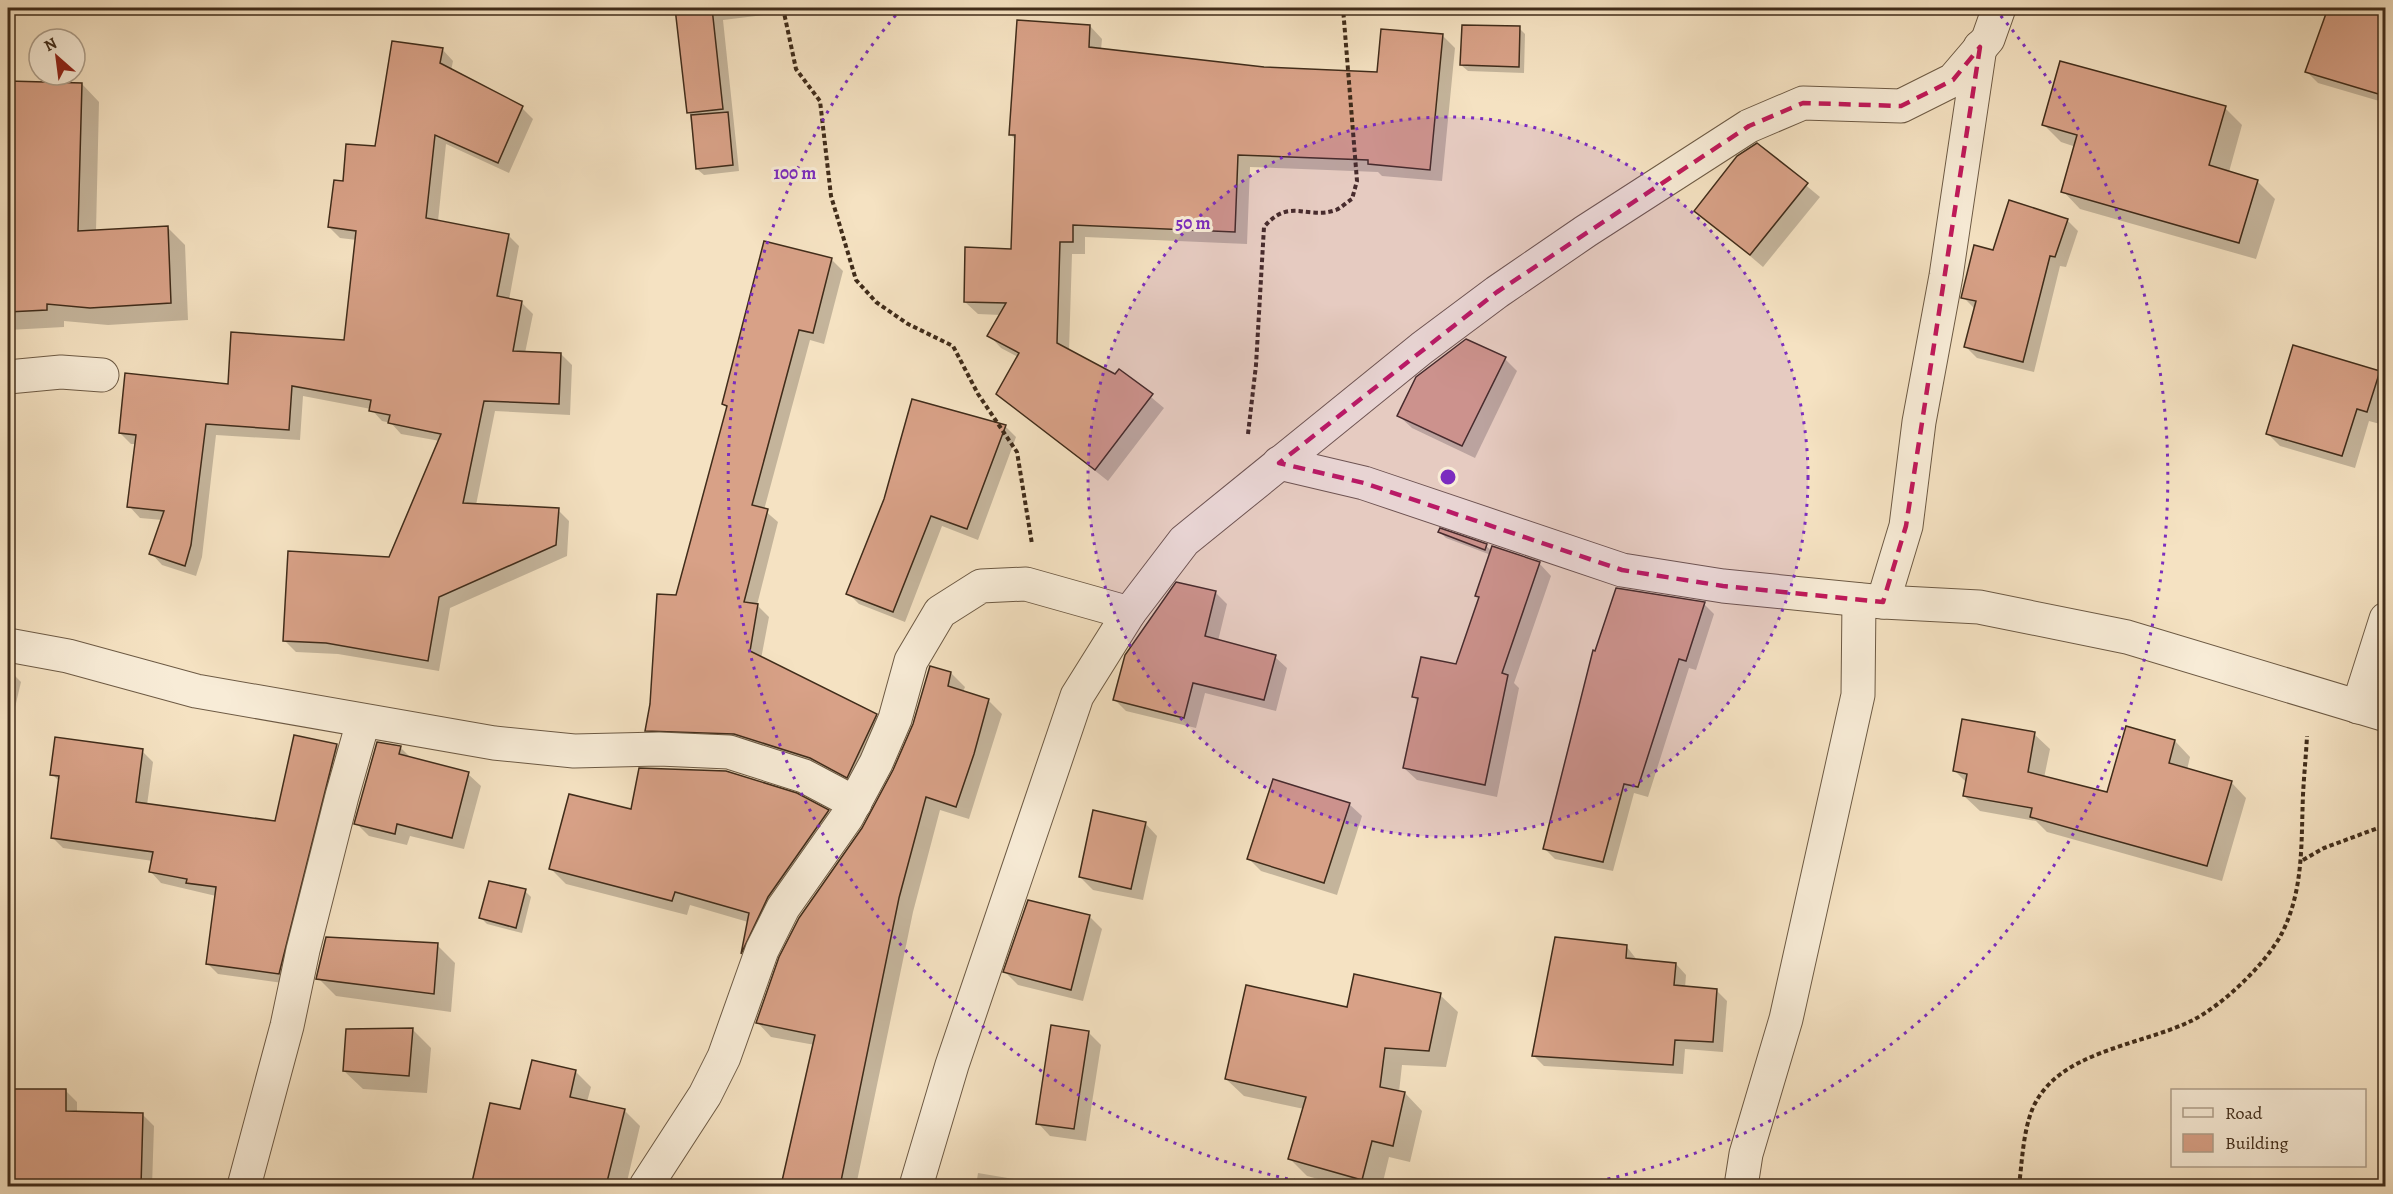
<svg xmlns="http://www.w3.org/2000/svg" width="2393" height="1194" font-family="Alegreya,serif">
	<style>
		.shadow { fill: #0003 }
		.building { fill: #d8a187; stroke: #402c1a; stroke-width: 1.5 }
		.lines { fill: none; stroke-linecap: round; stroke-linejoin: round }
		.minor-casing { stroke: #6d5a44; stroke-width: 35 }
		.path { stroke: #402c1a; stroke-width: 4; stroke-dasharray: 4.5 3; stroke-linecap: butt }
		.minor { stroke: #f8ecd7; stroke-width: 33 }
		.marked { fill: none; stroke: #c2185b; stroke-width: 4.5; stroke-dasharray: 12 8; stroke-linejoin: round }
		.ring { fill: none; stroke: #7b2cbf; stroke-width: 3; stroke-dasharray: 3 6 }
		.centre { fill: #7b2cbf; stroke: #f8ecd7; stroke-width: 3 }
		.ring-label { font-size: 18px; text-anchor: middle; font-weight: bold; fill: #7b2cbf; stroke: #f8ecd7; stroke-width: 6; stroke-linejoin: round; paint-order: stroke }
	</style>
	<rect width="100%" height="100%" fill="#f5e2c2"/>
	<filter id="stains"><feTurbulence type="fractalNoise" baseFrequency=".00333" numOctaves="4"/><feColorMatrix values="0 0 0 0 .2 0 0 0 0 .09 0 0 0 0 .02 0 0 0 .5 -.17"/></filter>
	<radialGradient id="worn" r=".72"><stop offset=".6" stop-color="#630" stop-opacity="0"/><stop offset="1" stop-color="#630" stop-opacity=".3"/></radialGradient>
	<g class="shadow">
		<polygon points="676,8 770,8 771,14 723,20 739,171 704,175 697,169"/>
		<polygon points="2329,8 2386,8 2386,103 2318,83 2307,72"/>
		<polygon points="1090,26 1102,39 1101,50 1264,69 1378,73 1443,36 1455,48 1442,181 1382,176 1378,172 1250,167 1247,244 1085,237 1085,254 1072,254 1069,351 1116,376 1120,371 1164,408 1108,481 998,394 1018,357 1001,348 989,335 1001,315 978,314 965,302 1013,250 1017,141 1010,134"/>
		<polygon points="1519,28 1525,34 1524,73 1468,71 1461,65"/>
		<polygon points="442,49 453,61 451,71 522,108 533,119 509,173 446,144 438,221 508,235 519,246 509,300 522,303 533,314 525,353 561,354 572,365 570,415 495,411 476,505 558,510 569,521 567,556 450,608 439,671 338,654 296,652 285,641 390,559 440,441 401,434 391,423 382,421 371,409 303,396 300,440 216,435 202,557 196,576 162,565 151,553 163,520 140,518 129,506 137,444 131,444 120,433 229,385 345,341 357,240 340,238 329,227 344,182 376,148"/>
		<polygon points="8,83 82,84 99,102 96,231 167,227 185,245 188,320 108,325 64,321 64,327 8,330"/>
		<polygon points="2225,108 2242,125 2229,172 2257,181 2275,199 2256,259 2080,209 2063,191 2076,147 2061,142 2044,125"/>
		<polygon points="1757,145 1820,197 1763,267 1696,210"/>
		<polygon points="2067,220 2078,231 2066,267 2060,266 2034,372 1977,358 1966,347 1975,309 1963,297 1994,252"/>
		<polygon points="832,260 843,271 824,344 810,340 764,510 778,522 757,605 769,617 761,659 876,715 887,726 858,788 658,741 647,730 677,596 728,408 723,404"/>
		<polygon points="1505,359 1517,371 1475,458 1412,428 1399,416"/>
		<polygon points="2379,373 2386,379 2386,405 2380,424 2369,421 2355,468 2280,446 2267,433"/>
		<polygon points="1005,426 1016,437 978,540 942,526 905,622 859,604 848,593 885,499"/>
		<polygon points="1440,532 1486,546 1492,551 1539,563 1551,576 1514,683 1519,688 1497,797 1417,780 1404,768 1418,702 1414,697 1457,666 1480,599 1476,595 1491,555 1446,538"/>
		<polygon points="1216,593 1227,604 1218,641 1275,657 1287,668 1276,711 1205,693 1196,728 1126,711 1115,700"/>
		<polygon points="1704,604 1714,614 1696,670 1689,668 1648,797 1634,793 1613,871 1555,859 1545,849"/>
		<polygon points="8,669 21,682 8,737"/>
		<polygon points="951,673 965,687 963,692 988,700 1002,714 969,819 940,810 913,912 856,1186 790,1186 784,1180 815,1045 771,1037 758,1023"/>
		<polygon points="2034,734 2050,749 2044,778 2108,793 2175,741 2190,757 2187,770 2231,782 2246,798 2222,881 2047,832 2036,821 1980,811 1964,796 1967,783 1955,771"/>
		<polygon points="337,745 347,756 290,984 218,974 207,963 216,896 161,883 151,872 153,861 63,848 52,837 60,782 52,774 142,751 153,762 147,805 276,823"/>
		<polygon points="400,747 412,759 468,774 481,786 464,849 410,836 407,845 369,836 356,823"/>
		<polygon points="1349,804 1362,816 1337,895 1261,871 1249,859"/>
		<polygon points="828,812 842,826 756,967 742,954 748,922 690,905 687,915 566,884 551,869"/>
		<polygon points="1145,823 1157,836 1143,900 1093,890 1080,877"/>
		<polygon points="525,891 531,897 522,933 487,924 481,918"/>
		<polygon points="1089,916 1102,929 1083,1001 1018,985 1005,972"/>
		<polygon points="437,945 455,963 451,1012 336,996 318,978"/>
		<polygon points="1627,947 1637,960 1676,964 1686,975 1685,988 1716,990 1727,1001 1723,1052 1685,1049 1683,1074 1544,1066 1534,1056"/>
		<polygon points="1440,995 1458,1012 1446,1067 1402,1065 1399,1092 1405,1093 1422,1111 1410,1162 1389,1157 1382,1186 1344,1186 1307,1176 1290,1159 1304,1109 1244,1096 1226,1079 1348,1009"/>
		<polygon points="413,1030 431,1048 427,1093 363,1089 344,1071"/>
		<polygon points="1088,1032 1101,1045 1086,1141 1050,1136 1038,1123"/>
		<polygon points="575,1071 591,1087 587,1102 624,1110 640,1126 626,1186 472,1186 491,1105 522,1111"/>
		<polygon points="8,1090 66,1091 77,1102 77,1113 142,1114 154,1126 152,1186 8,1186"/>
		<polygon points="978,1173 1050,1185 1052,1186 976,1186"/>
		<polygon points="400,1180 427,1186 398,1186"/>
	</g>
	<g class="building">
		<polygon points="675,8 712,8 723,109 687,113"/>
		<polygon points="2328,8 2385,8 2385,96 2305,72"/>
		<polygon points="1017,20 1090,25 1089,47 1264,67 1377,72 1381,29 1443,34 1430,170 1368,164 1368,160 1238,155 1235,232 1073,225 1073,242 1060,242 1057,343 1115,374 1119,369 1153,394 1095,470 996,394 1019,353 987,336 1006,303 964,302 965,247 1011,249 1015,135 1009,135"/>
		<polygon points="1462,25 1520,26 1519,67 1460,65"/>
		<polygon points="392,41 443,48 440,63 523,106 498,163 435,135 426,218 509,234 497,296 522,301 513,351 561,353 559,404 484,401 463,503 559,508 556,545 439,597 428,661 326,643 283,641 288,551 389,557 441,434 388,423 390,415 369,411 371,400 292,386 289,430 206,424 191,545 185,566 149,554 164,511 127,507 136,435 119,433 125,373 228,384 231,332 344,340 356,231 328,227 334,180 343,181 346,144 375,146"/>
		<polygon points="2060,61 2226,106 2209,165 2258,180 2239,243 2061,192 2077,135 2042,125"/>
		<polygon points="8,81 82,83 78,231 168,226 171,303 90,308 47,304 47,310 8,312"/>
		<polygon points="728,112 733,165 696,169 691,115"/>
		<polygon points="1757,143 1808,183 1750,255 1694,211 1737,156"/>
		<polygon points="2009,200 2068,219 2055,257 2050,256 2023,362 1964,347 1976,301 1961,298 1974,245 1993,250"/>
		<polygon points="764,241 832,258 813,333 799,330 752,505 768,509 744,602 758,604 750,651 877,714 847,778 810,758 734,734 645,731 650,704 657,594 676,595 727,406 722,404"/>
		<polygon points="1466,339 1506,357 1462,446 1397,416 1416,377"/>
		<polygon points="2293,345 2380,371 2367,412 2357,409 2342,456 2266,434"/>
		<polygon points="912,399 1006,425 967,529 931,516 893,612 846,594 884,499"/>
		<polygon points="1440,528 1487,544 1485,550 1438,532"/>
		<polygon points="1492,546 1540,562 1502,673 1508,675 1485,785 1403,768 1418,698 1412,697 1421,657 1456,664 1479,597 1475,596"/>
		<polygon points="1176,582 1216,591 1205,636 1276,655 1264,700 1193,683 1184,718 1113,700 1125,655"/>
		<polygon points="1616,588 1705,602 1686,661 1679,659 1638,787 1624,784 1603,862 1543,849 1593,650 1595,651"/>
		<polygon points="930,666 951,672 948,686 989,699 974,754 956,807 926,797 899,898 840,1186 808,1186 782,1181 815,1035 756,1023 779,957 799,918 862,828 893,770 913,724"/>
		<polygon points="1962,719 2035,732 2028,772 2107,792 2126,726 2175,740 2169,763 2232,781 2207,866 2030,817 2032,808 1963,796 1967,774 1953,771"/>
		<polygon points="294,735 337,744 279,974 206,964 216,887 186,883 187,879 149,872 153,852 51,838 59,776 50,775 55,737 143,749 136,802 275,821"/>
		<polygon points="377,742 401,746 399,754 469,772 452,838 397,824 395,834 354,824"/>
		<polygon points="639,768 726,771 797,793 829,810 768,897 741,954 749,913 675,892 672,901 549,869 569,794 631,809"/>
		<polygon points="1273,779 1350,803 1324,883 1247,859"/>
		<polygon points="1093,810 1146,822 1131,889 1079,877"/>
		<polygon points="489,881 526,889 516,928 479,918"/>
		<polygon points="1028,900 1090,915 1071,990 1003,972"/>
		<polygon points="326,937 438,943 434,994 316,979"/>
		<polygon points="1555,937 1627,945 1626,958 1676,963 1674,985 1717,989 1713,1042 1675,1040 1673,1065 1532,1056"/>
		<polygon points="1354,974 1441,993 1429,1051 1385,1048 1380,1087 1405,1092 1393,1146 1372,1141 1362,1180 1288,1159 1306,1097 1225,1079 1246,985 1347,1007"/>
		<polygon points="1051,1025 1089,1031 1074,1129 1036,1124"/>
		<polygon points="413,1028 409,1076 343,1071 346,1029"/>
		<polygon points="532,1060 576,1070 570,1097 625,1109 606,1186 492,1186 472,1182 490,1103 520,1109"/>
		<polygon points="8,1089 66,1089 66,1111 143,1113 141,1186 8,1186"/>
	</g>
	<g class="lines">
		<defs>
			<g id="minor">
				<polyline points="8,377 61,372 102,375"/>
				<polyline points="1279,463 1364,483 1622,570 1723,586 1883,602 1979,607 2127,637 2386,715"/>
				<polyline points="1883,602 1906,526 1919,422 1946,276 1980,47"/>
				<polyline points="8,645 68,656 196,691 494,743 574,751 659,749 729,752 804,776 855,803"/>
				<polyline points="2358,707 2386,619"/>
				<polyline points="244,1186 287,1026 303,950 342,796 363,722"/>
				<polyline points="646,1186 705,1095 724,1057 762,950 783,908 847,817 876,763 895,719 911,661 940,612 981,586 1026,584 1129,613"/>
				<polyline points="916,1186 952,1065 1077,696 1129,613 1184,541 1422,348 1497,292 1586,231 1749,126 1803,103 1901,106 1953,80 1988,39 1999,8"/>
				<polyline points="1741,1186 1746,1154 1786,1019 1858,695 1859,600"/>
			</g>
		</defs>
		<use href="#minor" class="minor-casing"/>
		<g class="path">
			<polyline points="234,8 256,8"/>
			<polyline points="783,8 796,69 820,101 831,196 856,280 876,302 908,324 953,346 978,394 1017,452 1032,544"/>
			<path d="M 1248,434 L 1256,365 L 1264,227 C 1289,197 1307,220 1336,210 C 1341,208 1347,202 1352,199 L 1357,181 L 1343,8"/>
			<polyline points="2303,860 2324,848 2386,825"/>
			<path d="M 2019,1186 C 2022,1162 2023,1133 2032,1110 C 2056,1051 2140,1046 2191,1021 C 2222,1006 2266,964 2282,933 C 2304,889 2301,843 2303,795 C 2304,775 2306,756 2307,736"/>
		</g>
		<use href="#minor" class="minor"/>
	</g>
	<path class="marked" d="M 1980,47 L 1906,526 L 1883,602 L 1723,586 L 1622,570 L 1364,483 L 1279,463 L 1497,292 L 1749,126 L 1803,103 L 1901,106 L 1953,80 Z"/>
	<circle cx="1448" cy="477" r="360" fill="#7b2cbf" fill-opacity=".12"/>
	<g class="ring">
		<circle cx="1448" cy="477" r="360"/>
		<path d="M1323 1186A720 720 0 0 1 901 9M1995 9A720 720 0 0 1 1573 1186"/>
	</g>
	<circle cx="1448" cy="477" r="9" class="centre"/>
	<g class="ring-label">
		<text x="795" y="179">100 m</text>
		<text x="1193" y="229">50 m</text>
	</g>
	<rect width="2393" height="1194" fill="none" stroke="#f5e2c2" stroke-width="30"/>
	<rect x="9" y="9" width="2375" height="1176" fill="none" stroke="#402c1a" stroke-width="3"/>
	<rect x="15" y="15" width="2363" height="1164" fill="none" stroke="#402c1a" stroke-width="1.5"/>
	<rect x="2171" y="1089" width="195" height="78" fill="#f8ecd7" stroke="#ae9f8b" stroke-width="1.5"/>
	<rect x="2183" y="1108" width="30" height="9" fill="#f8ecd7" stroke="#ae9f8b" stroke-width="1.5"/>
	<text x="2225" y="1119" font-size="18" fill="#402c1a">Road</text>
	<rect x="2183" y="1134" width="30" height="18" fill="#d8a187" stroke="#ae9f8b" stroke-width="1.5"/>
	<text x="2225" y="1149" font-size="18" fill="#402c1a">Building</text>
	<g transform="translate(57 57) rotate(332)"><circle r="28" fill="#f8ecd7" stroke="#ae9f8b" stroke-width="1.5"/>
	<path d="M0-4.5L10 22L0 15L-10 22Z" fill="#8f2418"/>
	<text y="-9" font-size="16" font-weight="bold" text-anchor="middle" fill="#402c1a">N</text>
	</g>
	<rect width="100%" height="100%" filter="url(#stains)"/>
	<rect width="100%" height="100%" fill="url(#worn)"/>
</svg>
